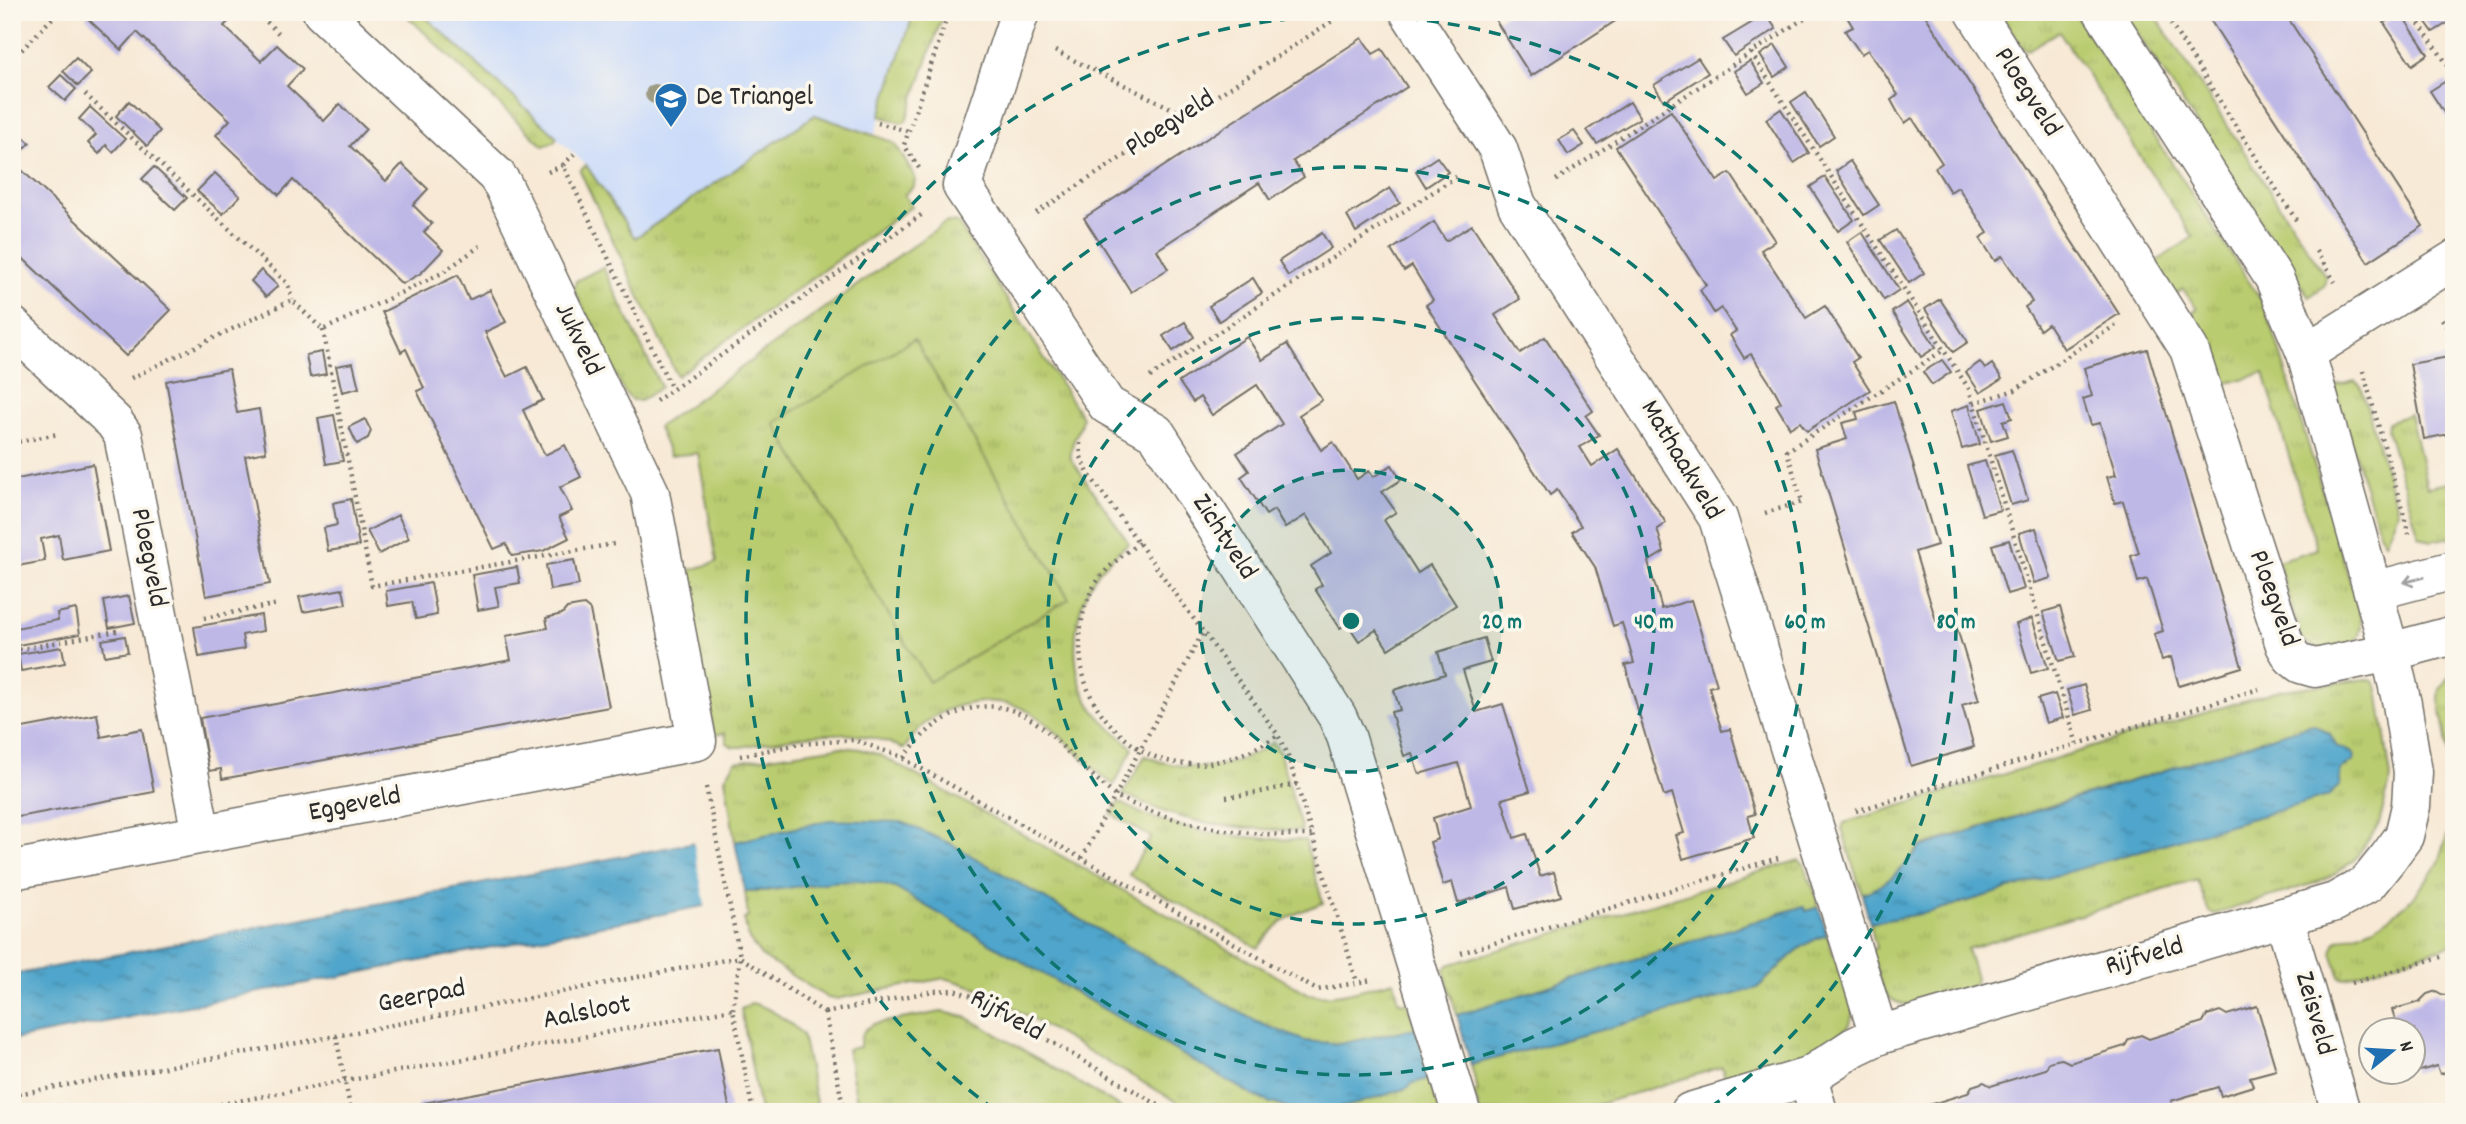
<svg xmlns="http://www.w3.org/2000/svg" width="2466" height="1124" font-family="Dekko,sans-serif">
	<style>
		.built { fill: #cbdbf9 }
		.grass { fill: url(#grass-tufts); stroke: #727c4e; stroke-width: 2 }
		.garden { fill: #b9cc70; stroke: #727c4e; stroke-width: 2 }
		.water { fill: url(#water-ripples); stroke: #3d687b; stroke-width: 2 }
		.pier { fill: #f7e9d5 }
		.building { fill: #beb8e7 }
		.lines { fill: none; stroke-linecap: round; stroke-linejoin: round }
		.minor-casing { stroke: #726e66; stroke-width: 41 }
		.path { stroke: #726e66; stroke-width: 4.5; stroke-dasharray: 2 5; stroke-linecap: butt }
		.minor { stroke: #fff; stroke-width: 38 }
		.tree { fill: #9e9b83 }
		.oneway { stroke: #a0a0a0 }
		.ring { fill: none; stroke: #0f766e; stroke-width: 3.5; stroke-dasharray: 12 9 }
		.labels { text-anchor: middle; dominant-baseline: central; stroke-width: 7; stroke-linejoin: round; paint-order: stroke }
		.street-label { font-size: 28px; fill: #2b2b2b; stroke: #fbf7ec }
		.poi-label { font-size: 28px; fill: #2b2b2b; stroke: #fbf7ec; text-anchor: start }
		.centre { fill: #0f766e; stroke: #fbf7ec; stroke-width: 3.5 }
		.ring-label { font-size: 21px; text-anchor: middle; font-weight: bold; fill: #0f766e; stroke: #fbf7ec; stroke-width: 7; stroke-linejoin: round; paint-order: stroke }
	</style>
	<defs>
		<pattern id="grass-tufts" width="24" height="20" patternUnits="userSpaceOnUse" patternTransform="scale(1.75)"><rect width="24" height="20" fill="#b9cc70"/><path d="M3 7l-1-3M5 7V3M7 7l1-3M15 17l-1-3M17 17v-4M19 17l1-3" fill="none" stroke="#9faf61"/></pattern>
		<pattern id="water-ripples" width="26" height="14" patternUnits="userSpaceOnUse" patternTransform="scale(1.75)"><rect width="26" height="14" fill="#4fa5cb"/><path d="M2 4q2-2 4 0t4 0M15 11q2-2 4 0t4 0" fill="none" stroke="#4287a5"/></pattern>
	</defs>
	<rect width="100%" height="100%" fill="#fbf7ec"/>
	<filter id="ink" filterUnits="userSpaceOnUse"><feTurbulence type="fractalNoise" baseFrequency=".0143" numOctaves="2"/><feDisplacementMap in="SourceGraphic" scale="14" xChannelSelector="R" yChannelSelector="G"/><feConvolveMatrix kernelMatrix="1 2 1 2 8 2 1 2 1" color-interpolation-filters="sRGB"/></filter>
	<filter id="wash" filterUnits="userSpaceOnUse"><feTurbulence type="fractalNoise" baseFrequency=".00686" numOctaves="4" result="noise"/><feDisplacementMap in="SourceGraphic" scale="28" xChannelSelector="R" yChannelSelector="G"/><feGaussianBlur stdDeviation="1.57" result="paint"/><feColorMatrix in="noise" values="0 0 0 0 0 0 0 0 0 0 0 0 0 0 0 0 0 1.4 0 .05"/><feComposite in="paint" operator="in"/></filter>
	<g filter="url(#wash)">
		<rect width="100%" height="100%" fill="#f7e9d5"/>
		<polygon class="built" points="421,12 914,12 875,134 815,115 635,238 586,165"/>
		<g class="grass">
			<polygon points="403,12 420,12 557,137 554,142 543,146"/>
			<polygon points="914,12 944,12 906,121 901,123 880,116"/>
			<path d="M 1999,12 L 2074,12 L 2262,302 L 2273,330 L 2360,614 C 2368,653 2325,660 2301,638 L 2278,561 L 2317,549 L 2264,373 L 2217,386 L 2187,316 L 2197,309 L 2183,289 L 2174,296 L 2156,268 L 2157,261 L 2193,237 L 2059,31 L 2028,50 L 2023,48 Z"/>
			<polygon points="2124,12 2153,12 2326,277 2324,286 2309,297"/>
			<polygon points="815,115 890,141 896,145 915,177 914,186 904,195 912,206 677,376 580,171 586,165 635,238"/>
			<path d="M 946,222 L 958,223 L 1082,417 C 1081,433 1069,441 1071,459 L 1129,543 C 1117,553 1104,564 1095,577 C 1071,614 1067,674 1094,710 C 1104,724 1120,736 1133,748 L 1114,785 C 1085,765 1065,736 1036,716 C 1003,693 949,699 920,728 C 914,734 909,742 904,749 C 846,722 801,737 741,747 L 733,747 L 727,743 L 725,733 L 714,735 L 684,572 L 717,562 L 698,453 L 670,456 L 658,427 Z"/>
			<polygon points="603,267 661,387 640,401 632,400 624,392 574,289 576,281"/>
			<polygon points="2355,381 2361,386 2398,512 2385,543 2379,532 2334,386"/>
			<polygon points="2410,414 2427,487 2454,482 2454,537 2431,541 2419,536 2387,429 2388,422"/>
			<polygon points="2454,669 2454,785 2439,700 2440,689"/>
			<path d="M 2366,679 L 2373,681 L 2378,689 L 2391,778 L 2379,824 L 2362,849 L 2354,860 L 2335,874 L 2315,883 L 2215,914 L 2209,912 L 2197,880 L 1967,949 L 1976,978 L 1975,983 L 1969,988 C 1945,995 1897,1021 1883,988 C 1877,976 1875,962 1871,950 L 1876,948 L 1870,923 L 1930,912 L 2328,796 L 2340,770 L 2347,767 L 2354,756 L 2351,752 L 2337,747 L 2330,734 L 2313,724 L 1921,846 C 1902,868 1890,884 1862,894 L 1842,829 L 1844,823 L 2276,691 Z"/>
			<path d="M 1273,742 L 1279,751 L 1302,831 C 1257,829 1211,828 1168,813 C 1153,808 1138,800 1123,794 L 1145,756 C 1189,774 1235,770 1273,742 Z"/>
			<path d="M 839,747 L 860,749 L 880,755 L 1309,994 C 1336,1000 1368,987 1394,981 L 1399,1002 L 1407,1003 L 1416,1028 L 1340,1044 L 1305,1041 L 1257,1022 L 951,844 L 830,820 L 735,842 L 725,778 L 735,762 Z"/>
			<path d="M 1119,802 C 1173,833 1244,839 1305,840 L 1323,903 C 1289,915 1280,919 1258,948 L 1129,875 L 1151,837 L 1111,814 Z"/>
			<polygon points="2454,814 2454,944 2346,978 2340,977 2332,952 2336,941 2372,928 2393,915 2415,896 2439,862"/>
			<polygon points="1799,860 1804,864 1809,880 1811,880 1819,907 1805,911 1803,906 1457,1015 1444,971 1448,965"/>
			<path d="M 851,879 L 881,883 L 895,888 L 1254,1096 C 1312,1124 1353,1105 1410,1087 L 1410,1084 L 1430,1078 L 1438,1103 L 1441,1103 L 1444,1112 L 1195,1112 L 978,988 L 945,978 L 836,999 L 828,998 L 761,956 L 749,939 L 744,919 L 748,917 L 745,891 L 766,891 Z"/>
			<path d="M 1827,935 L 1835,960 L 1841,963 L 1854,1010 L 1849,1026 L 1807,1059 L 1732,1082 L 1725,1078 L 1722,1067 L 1573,1112 L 1480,1112 L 1474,1092 L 1478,1091 L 1471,1065 L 1757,988 C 1782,967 1794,945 1827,935 Z"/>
			<path d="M 751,1003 C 768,1006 790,1022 802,1034 L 818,1112 L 760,1112 L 741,1009 Z"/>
			<path d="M 942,1012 L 966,1017 L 981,1025 L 1128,1112 L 859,1112 L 847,1049 L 860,1047 C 860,1035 863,1030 873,1024 Z"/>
		</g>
		<polygon class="garden" points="914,339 1069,599 929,682 774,423"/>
		<g class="water">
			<path d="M 2313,724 L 2330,734 L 2337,747 L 2351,752 L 2354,756 L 2353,762 L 2340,770 L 2340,785 L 2328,796 L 1930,912 L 1870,923 L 1862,894 C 1890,884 1902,868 1921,847 Z"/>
			<path d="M 830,820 L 902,822 L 951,844 L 1257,1022 L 1305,1041 L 1340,1044 L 1416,1028 L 1430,1078 L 1411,1084 L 1410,1087 C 1353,1105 1313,1124 1254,1096 L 895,888 C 845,870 796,892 745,891 L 735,842 Z"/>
			<polygon points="696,842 709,905 12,1040 12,975"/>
			<path d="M 1804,906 L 1806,911 L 1819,907 L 1827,935 C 1794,945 1782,967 1757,988 L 1471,1065 L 1457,1015 Z"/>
		</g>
		<polygon class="pier" points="693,839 699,841 713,905 710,909 706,910"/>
		<g id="blocks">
			<g class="building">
				<polygon points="91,12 238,12 224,26 261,61 277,45 303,69 287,86 324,121 340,104 366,129 350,146 386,181 402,164 428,189 413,205 432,224 424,232 443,250 421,273 402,284 293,180 279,195 216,135 230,120 137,32 121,50 86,17"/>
				<polygon points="1509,12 1629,12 1531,76 1496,21"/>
				<polygon points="1844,12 1923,12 2119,314 2064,349 2048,324 2040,330 2025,307 2032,302 2018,279 2002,256 1995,261 1980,238 1988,233 1958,187 1950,192 1935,168 1942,163 1912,118 1905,123 1898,113 1891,100 1898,95 1884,73 1868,50 1861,54 1845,31 1853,27"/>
				<polygon points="2205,12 2284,12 2423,226 2368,262"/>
				<polygon points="2400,12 2428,54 2412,65 2384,23"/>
				<polygon points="2432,12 2450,12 2454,19 2433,32 2423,18"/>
				<polygon points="1766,14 1776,29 1734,56 1723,40"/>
				<polygon points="1362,38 1373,54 1382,49 1407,87 1293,161 1304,177 1270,200 1259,183 1157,250 1168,269 1131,292 1084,218"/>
				<polygon points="1775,45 1789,67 1774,77 1760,55"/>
				<polygon points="76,58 91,73 78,86 63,71"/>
				<polygon points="1698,58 1708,73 1664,101 1654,85"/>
				<polygon points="1750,61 1764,83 1748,93 1734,71"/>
				<polygon points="61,75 76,89 65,101 49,87"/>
				<polygon points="2446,81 2454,93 2454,128 2430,91"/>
				<polygon points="1806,92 1834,136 1819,146 1791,102"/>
				<polygon points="129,101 160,131 147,146 116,116"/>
				<polygon points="1630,102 1640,118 1597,144 1587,130"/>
				<polygon points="90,107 125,139 113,152 106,145 99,154 88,143 96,135 79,119"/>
				<polygon points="1781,109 1809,153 1794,163 1766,119"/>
				<polygon points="1671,111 1717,181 1730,173 1775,241 1761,250 1806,318 1825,306 1858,358 1852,362 1870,390 1807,431 1800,422 1790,428 1776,405 1781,402 1774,389 1751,354 1744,358 1730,335 1736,331 1721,308 1714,313 1700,290 1706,285 1616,147"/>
				<polygon points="12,126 30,143 12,161 171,310 126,356 12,248"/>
				<polygon points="1574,131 1584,145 1568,155 1559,140"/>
				<polygon points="1437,157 1448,172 1426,187 1416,171"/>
				<polygon points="1850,161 1879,205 1864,215 1836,171"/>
				<polygon points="154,167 187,198 175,210 142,179"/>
				<polygon points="215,173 240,196 223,214 197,191"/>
				<polygon points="1825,177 1854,220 1838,231 1810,187"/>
				<polygon points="1390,188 1400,203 1356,232 1347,216"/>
				<polygon points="1434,222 1446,241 1472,225 1520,299 1495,315 1508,335 1520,353 1545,337 1593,411 1586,416 1599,435 1580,447 1592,466 1618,449 1666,523 1657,529 1664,552 1648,562 1662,609 1691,600 1717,685 1709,687 1715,709 1722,731 1730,729 1755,814 1748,816 1754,838 1683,859 1676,835 1684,833 1672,793 1664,796 1644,731 1625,665 1634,663 1622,623 1613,626 1595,567 1572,532 1581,526 1557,490 1550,495 1464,364 1426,305 1433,300 1412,266 1404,271 1391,250"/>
				<polygon points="1896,230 1924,273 1909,283 1880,240"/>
				<polygon points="1862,232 1899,290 1884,300 1847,242"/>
				<polygon points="1322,233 1331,248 1288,276 1279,261"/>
				<polygon points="261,270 278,286 266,297 251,281"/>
				<polygon points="458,275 469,300 490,290 506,322 485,332 496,356 507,377 527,367 543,400 523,410 534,434 545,455 565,445 581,477 560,487 572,511 559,517 569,538 543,551 512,556 506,544 494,549 417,391 424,388 406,349 401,352 382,312"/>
				<polygon points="1253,278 1262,293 1219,321 1209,306"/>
				<polygon points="1940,299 1968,342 1953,352 1925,309"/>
				<polygon points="1907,302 1936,347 1921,357 1892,312"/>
				<polygon points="1185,322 1194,337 1173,351 1163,336"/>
				<polygon points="1247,337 1262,360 1287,344 1322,400 1299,415 1321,450 1333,442 1357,479 1369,471 1373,477 1392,465 1401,480 1382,492 1396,512 1384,520 1418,573 1430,565 1456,605 1388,649 1376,630 1359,641 1347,623 1340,628 1315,589 1322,585 1311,566 1331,553 1306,515 1285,528 1274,510 1266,515 1241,477 1249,471 1237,453 1282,424 1257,385 1212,415 1200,397 1193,402 1179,382"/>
				<polygon points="2147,349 2242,667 2179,686 2171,657 2162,660 2158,648 2154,634 2163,631 2147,579 2138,582 2131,556 2139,553 2123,501 2115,503 2107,477 2116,475 2100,423 2091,425 2083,399 2092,396 2084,368"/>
				<polygon points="322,352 326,374 310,377 306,355"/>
				<polygon points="2454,356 2454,433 2424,439 2410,364"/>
				<polygon points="1942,360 1951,372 1932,385 1923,372"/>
				<polygon points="1980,362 1985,369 1992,364 2002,379 1980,393 1966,372"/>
				<polygon points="353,363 359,388 342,392 336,366"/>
				<polygon points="229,369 237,413 259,409 266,452 245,456 270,584 206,596 166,381"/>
				<polygon points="1894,401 1937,545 1915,552 1938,627 1955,622 1979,700 1962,705 1974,747 1911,766 1815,449 1847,439 1842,423 1858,419 1856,412"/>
				<polygon points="2006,401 2012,418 2003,421 2008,436 1991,441 1981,409"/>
				<polygon points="1969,405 1980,444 1962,449 1951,411"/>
				<polygon points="334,415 343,461 326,464 318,418"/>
				<polygon points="365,419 371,431 368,438 357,444 349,427"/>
				<polygon points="2012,450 2028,500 2011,505 1995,455"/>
				<polygon points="1985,461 2000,510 1982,515 1967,466"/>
				<polygon points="93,464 109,551 63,560 59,535 41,539 45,561 12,567 12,480"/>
				<polygon points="351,499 359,546 328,551 324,528 337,525 333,503"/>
				<polygon points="398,515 409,538 379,554 367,531"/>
				<polygon points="2036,528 2051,578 2034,583 2019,533"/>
				<polygon points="2009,540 2024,589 2007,594 1992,545"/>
				<polygon points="574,560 579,585 550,590 546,565"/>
				<polygon points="517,567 520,583 495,587 499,606 478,610 472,575"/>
				<polygon points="431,583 437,615 416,619 412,602 388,606 386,591"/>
				<polygon points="343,589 346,604 303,612 299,597"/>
				<polygon points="129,596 135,623 109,628 104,601"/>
				<polygon points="584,605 590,610 609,707 222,779 221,769 209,771 200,718 511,660 506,636 548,628 546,618 562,614 567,608"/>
				<polygon points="2060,607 2075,657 2059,661 2043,612"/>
				<polygon points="76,609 80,634 12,646 12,620 16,628 58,620 57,613"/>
				<polygon points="261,615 263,631 242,635 244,649 199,657 194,627"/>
				<polygon points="2032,618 2048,668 2031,673 2016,624"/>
				<polygon points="125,636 128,652 105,656 102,640"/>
				<polygon points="1484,638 1491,662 1463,670 1476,712 1503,704 1530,791 1502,799 1514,838 1527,834 1540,876 1554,872 1561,896 1515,909 1509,887 1458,903 1452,882 1443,885 1430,842 1438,839 1433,818 1471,806 1465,784 1458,763 1419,774 1412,753 1404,756 1391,712 1400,710 1394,690 1445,674 1438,652"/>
				<polygon points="62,647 65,663 21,671 18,654"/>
				<polygon points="2084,685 2092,710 2075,715 2067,690"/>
				<polygon points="2055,694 2063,718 2046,723 2038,699"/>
				<polygon points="97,714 101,737 142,729 154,792 12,818 12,753 15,753 12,730"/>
				<polygon points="2436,991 2443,995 2454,992 2454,1070 2440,1074 2437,1066 2413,1073 2414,1030 2399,1030 2392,1010 2419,1002 2427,994"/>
				<polygon points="2257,1006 2276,1070 2250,1077 2253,1086 2221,1096 2218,1087 2171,1101 2174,1110 2167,1112 1899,1112 1898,1108 1906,1106 1912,1110 1968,1093 1972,1086 1984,1082 1991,1086 2046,1069 2049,1062 2056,1060 2062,1059 2070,1063 2125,1046 2129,1039 2141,1035 2149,1039 2203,1022 2207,1015 2214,1013 2220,1011 2227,1015"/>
				<polygon points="718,1048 730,1112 419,1112 418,1104"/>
			</g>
		</g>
	</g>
	<g filter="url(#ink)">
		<use href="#blocks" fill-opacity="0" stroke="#726e66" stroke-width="2"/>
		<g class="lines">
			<defs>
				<g id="minor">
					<polyline points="1020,12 962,186 1107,405 1156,433 1337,716 1346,736 1461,1112"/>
					<polyline points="1409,12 1498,149 1517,205 1718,518 1879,1035"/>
					<polyline points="1975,12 2189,349 2285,645 2292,657 2301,664 2315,668 2390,652 2454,635"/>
					<polyline points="12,326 114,422 123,435 201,834"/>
					<polyline points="2306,353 2454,260"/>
					<polyline points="2374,591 2454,570"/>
					<polyline points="12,870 697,741 650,493 503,185 496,175 322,12"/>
					<polyline points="2284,917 2341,1112"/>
					<polyline points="1808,1077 1818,1112"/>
					<polyline points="1690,1112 1808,1077 1854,1047 1879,1035 2335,902 2367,884 2388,858 2404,836 2411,806 2413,772 2402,704 2390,652 2306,353 2274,278 2103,12"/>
				</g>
			</defs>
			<use href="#minor" class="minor-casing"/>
			<g class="path">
				<polyline points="257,12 280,35"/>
				<polyline points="2163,12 2298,223"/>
				<polyline points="2411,12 2454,74"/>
				<polyline points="2414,17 2421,12"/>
				<polyline points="1055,51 1185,115"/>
				<polyline points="1751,53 1969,389 2077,744"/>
				<polyline points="12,60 58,12"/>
				<polyline points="85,94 288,284 292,300"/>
				<polyline points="878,123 908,131"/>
				<polyline points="563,165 574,154"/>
				<polyline points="919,168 904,145 949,12"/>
				<polyline points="548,172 563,165 672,389"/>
				<polyline points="1556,180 1814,12"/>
				<polyline points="1036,213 1346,12"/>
				<polyline points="2316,251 2335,282"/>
				<polyline points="2442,319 2454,336"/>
				<polyline points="323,330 372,586 614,544"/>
				<polyline points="2363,371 2409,534"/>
				<polyline points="1150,377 1459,175"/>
				<polyline points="131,378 292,300 323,330 442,273 480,246"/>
				<polyline points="656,401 924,213"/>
				<polyline points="1974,403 2015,390 2119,323"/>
				<polyline points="12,443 58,434"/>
				<polyline points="1080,443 1081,457 1088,473 1278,735 1287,753 1357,982"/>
				<polyline points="1765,513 1802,502 1787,451 1944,350"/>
				<path d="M 1139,543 C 1121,556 1104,569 1093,588 C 1081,609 1078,638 1081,661 C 1084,689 1097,712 1117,731 C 1165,779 1225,770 1278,735"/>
				<polyline points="204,618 279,604"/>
				<polyline points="12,651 117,631"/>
				<polyline points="740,756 799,744 854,740 897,755 1317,990 1372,980"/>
				<path d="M 904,758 C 934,714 987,688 1035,722 C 1049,731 1059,744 1071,755 C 1085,769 1100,782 1115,796 C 1179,827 1242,836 1312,835"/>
				<polyline points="706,787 740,957 733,1009"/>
				<polyline points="1226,797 1256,793 1297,784"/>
				<polyline points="1856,811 2259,689"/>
				<polyline points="1082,858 1203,632"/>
				<polyline points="1461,953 1778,858"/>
				<polyline points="2352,983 2454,953"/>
				<polyline points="825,1013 933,991 954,990 975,997 1170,1112"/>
				<polyline points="825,1013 844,1112"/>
				<polyline points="336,1036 351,1112"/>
				<polyline points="12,1095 336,1036 740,957 825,1013"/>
				<polyline points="179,1112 733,1009 753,1112"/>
			</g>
			<use href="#minor" class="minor"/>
		</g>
		<circle class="tree" cx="655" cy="94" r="10"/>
		<defs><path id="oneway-shaft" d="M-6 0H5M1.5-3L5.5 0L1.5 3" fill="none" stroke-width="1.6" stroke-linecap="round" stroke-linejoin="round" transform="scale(1.75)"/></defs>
		<use class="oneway" href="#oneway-shaft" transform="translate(2414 580) rotate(166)"/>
	</g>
	<circle cx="1351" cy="621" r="151" fill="#0f766e" fill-opacity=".12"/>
	<g class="ring">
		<circle cx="1351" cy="621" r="151"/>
		<circle cx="1351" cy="621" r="303"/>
		<circle cx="1351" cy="621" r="454"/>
		<path d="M995 1110A605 605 0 1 1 1707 1110"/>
	</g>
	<defs>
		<symbol id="school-pin" viewBox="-11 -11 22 30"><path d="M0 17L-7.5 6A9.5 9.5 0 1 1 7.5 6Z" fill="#1f6fb2" stroke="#fbf7ec"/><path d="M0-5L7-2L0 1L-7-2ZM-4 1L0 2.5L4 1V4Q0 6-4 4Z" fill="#fff"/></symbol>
	</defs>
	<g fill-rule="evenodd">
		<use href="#school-pin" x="652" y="80" width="38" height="52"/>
	</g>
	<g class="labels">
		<g class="street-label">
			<text transform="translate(2026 93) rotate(57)">Ploegveld</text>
			<text transform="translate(1171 125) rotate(-33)">Ploegveld</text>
			<text transform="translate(577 340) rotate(64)">Jukveld</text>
			<text transform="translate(1680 461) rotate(59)">Mathaakveld</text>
			<text transform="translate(1223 538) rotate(57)">Zichtveld</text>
			<text transform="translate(147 558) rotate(79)">Ploegveld</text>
			<text transform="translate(2272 599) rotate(70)">Ploegveld</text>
			<text transform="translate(355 806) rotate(-11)">Eggeveld</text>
			<text transform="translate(2145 958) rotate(-16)">Rijfveld</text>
			<text transform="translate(422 998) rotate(-11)">Geerpad</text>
			<text transform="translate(587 1014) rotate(-11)">Aalsloot</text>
			<text transform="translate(2313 1014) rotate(74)">Zeisveld</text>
			<text transform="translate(1006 1017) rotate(29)">Rijfveld</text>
		</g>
		<g class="poi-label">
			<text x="696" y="99">De Triangel</text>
		</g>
	</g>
	<circle cx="1351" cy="621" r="10" class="centre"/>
	<g class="ring-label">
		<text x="1502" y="628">20 m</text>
		<text x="1654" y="628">40 m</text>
		<text x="1805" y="628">60 m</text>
		<text x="1956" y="628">80 m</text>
	</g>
	<rect width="2466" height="1124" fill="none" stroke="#fbf7ec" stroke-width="42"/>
	<g transform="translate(2392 1051) rotate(72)"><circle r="33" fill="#fbf7ec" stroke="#a8a59f" stroke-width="2"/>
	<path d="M0-5L12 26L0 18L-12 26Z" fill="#1f6fb2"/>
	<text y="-10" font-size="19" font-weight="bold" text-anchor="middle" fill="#2b2b2b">N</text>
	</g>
</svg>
